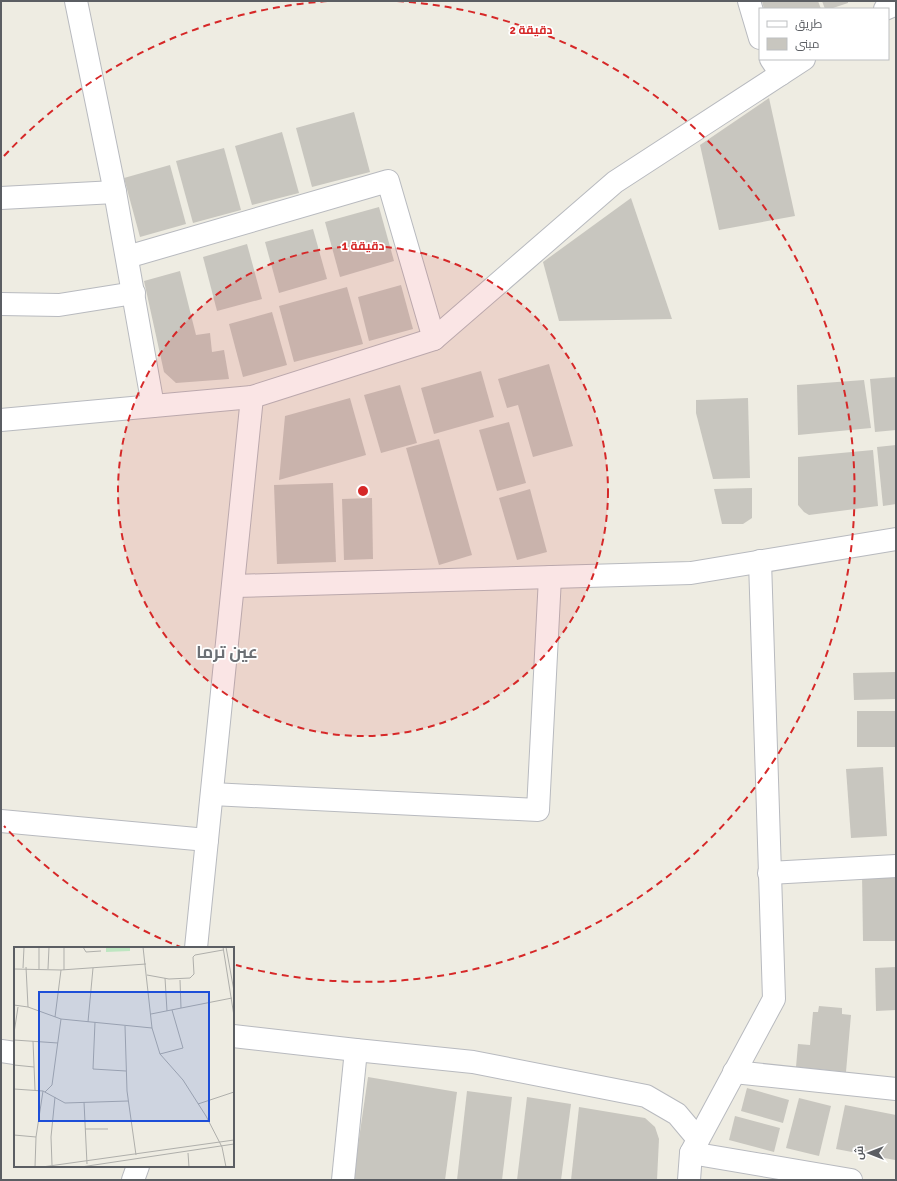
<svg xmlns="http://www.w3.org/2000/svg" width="897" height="1181" font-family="Signika,Cairo,sans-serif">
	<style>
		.building { fill: #c8c6bf }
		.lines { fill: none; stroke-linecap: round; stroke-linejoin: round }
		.minor-casing { stroke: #b8babf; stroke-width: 24 }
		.minor { stroke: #fff; stroke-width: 22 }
		.ring { fill: none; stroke: #d62828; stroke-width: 2; stroke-dasharray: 7 5 }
		.labels { text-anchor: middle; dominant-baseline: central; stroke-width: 3.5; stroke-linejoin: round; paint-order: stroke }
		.quarter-label { font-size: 17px; font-weight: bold; fill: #6c7075; stroke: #fff }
		.inset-road { fill: none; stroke: #afafab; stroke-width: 1 }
		.view { fill: #1d4ed8; fill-opacity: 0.15; stroke: #1d4ed8; stroke-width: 2 }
		.inset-edge { fill: none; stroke: #5b5e63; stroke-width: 2 }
		.centre { fill: #d62828; stroke: #fff; stroke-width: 2 }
		.ring-label { font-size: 12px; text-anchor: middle; font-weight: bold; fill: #d62828; stroke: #fff; stroke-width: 3.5; stroke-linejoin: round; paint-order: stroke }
	</style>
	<rect width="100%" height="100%" fill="#eeece2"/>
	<g class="building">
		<polygon points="762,1 818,1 821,9 764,9"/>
		<polygon points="822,1 848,1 848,3 830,9 825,9"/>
		<polygon points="769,98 795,216 719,230 700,145"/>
		<polygon points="354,112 370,172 312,187 296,128"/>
		<polygon points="282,132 299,193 252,205 235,146"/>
		<polygon points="224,148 241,210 193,223 176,161"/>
		<polygon points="170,165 186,224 140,237 124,178"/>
		<polygon points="631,198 672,319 559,321 543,262"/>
		<polygon points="379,207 394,261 340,277 325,222"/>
		<polygon points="313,229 327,279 279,293 265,242"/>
		<polygon points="247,244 262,299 217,311 203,257"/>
		<polygon points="180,271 196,335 210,333 212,352 224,350 229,379 176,383 164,372 144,281"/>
		<polygon points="401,285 413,329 369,341 358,297"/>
		<polygon points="347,287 363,344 294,362 279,306"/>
		<polygon points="272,312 287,365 243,377 229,324"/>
		<polygon points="549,364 573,446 533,457 518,405 507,408 498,379"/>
		<polygon points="481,371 494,417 434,434 421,388"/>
		<polygon points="896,377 896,430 875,432 870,379"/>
		<polygon points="864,380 871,428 798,435 797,385"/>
		<polygon points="400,385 417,443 381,453 364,395"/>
		<polygon points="350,398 366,455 279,480 285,416"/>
		<polygon points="748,398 750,478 713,479 696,413 696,400"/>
		<polygon points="509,422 526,483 497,491 479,430"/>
		<polygon points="439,439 472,555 439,565 406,448"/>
		<polygon points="896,445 896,504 883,506 877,447"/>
		<polygon points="873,450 878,506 809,515 804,512 798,505 798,457"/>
		<polygon points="333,483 336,562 277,564 274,485"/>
		<polygon points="752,488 752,518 743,524 722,524 714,489"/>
		<polygon points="530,489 547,552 517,560 499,498"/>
		<polygon points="372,498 373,559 344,560 342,499"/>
		<polygon points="896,672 896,699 854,700 853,673"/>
		<rect x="857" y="711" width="39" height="36"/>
		<polygon points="883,767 887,836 851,838 846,769"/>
		<polygon points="862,873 896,873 896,941 863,941"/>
		<polygon points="896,967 896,1010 876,1011 875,968"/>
		<polygon points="819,1006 842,1008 842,1014 851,1015 846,1072 796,1067 798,1044 810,1045 813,1012 818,1012"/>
		<polygon points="368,1077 457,1092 445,1180 353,1180"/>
		<polygon points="747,1088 789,1100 783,1123 741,1111"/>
		<polygon points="467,1091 512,1097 502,1180 457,1180"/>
		<polygon points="527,1097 571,1104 561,1180 517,1180"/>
		<polygon points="799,1098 831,1106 819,1156 786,1148"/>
		<polygon points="845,1105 896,1115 896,1153 895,1160 836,1149"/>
		<polygon points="579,1107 645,1118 655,1127 659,1139 657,1180 571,1180"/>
		<polygon points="735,1116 780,1128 774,1152 729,1140"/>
	</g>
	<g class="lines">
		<defs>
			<g id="minor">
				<polyline points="76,1 115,192 153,406"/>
				<polyline points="749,1 760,38"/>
				<polyline points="885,9 896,4"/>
				<polyline points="771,59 781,74"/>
				<polyline points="1,198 115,192"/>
				<polyline points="127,257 388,181 434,339"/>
				<polyline points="1,304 59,305 134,293"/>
				<polyline points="1,420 252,397 434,339 615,182 804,59"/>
				<polyline points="234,586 691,573 896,539"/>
				<polyline points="212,794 538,810 550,577"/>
				<polyline points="1,821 207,840"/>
				<polyline points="769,873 896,866"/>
				<polyline points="196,948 252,397"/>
				<polyline points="233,1036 356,1050 473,1062 646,1096 677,1114 698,1139"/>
				<polyline points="1,1051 15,1053"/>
				<polyline points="734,1072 896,1089"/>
				<polyline points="691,1153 851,1180"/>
				<polyline points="133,1180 138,1166"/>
				<polyline points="343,1180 356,1050"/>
				<polyline points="689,1180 691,1153 774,999 760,561"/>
			</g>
		</defs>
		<use href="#minor" class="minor-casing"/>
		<use href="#minor" class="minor"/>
	</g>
	<circle cx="363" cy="491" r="245" fill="#d62828" fill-opacity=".12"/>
	<g class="ring">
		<circle cx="363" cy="491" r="245"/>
		<path d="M183 948A491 491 0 0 1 4 826M4 156A491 491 0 0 1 329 1M397 1A491 491 0 1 1 236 965"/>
	</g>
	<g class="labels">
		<g class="quarter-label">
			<text x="227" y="652">عين ترما</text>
		</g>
	</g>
	<g transform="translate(14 947)">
		<rect width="220" height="220" fill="#eeece2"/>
		<path d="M 92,0 L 116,0 L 116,4 L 92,5 Z" fill="#bee6c1"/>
		<path class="inset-road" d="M 50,0 L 50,23M 69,0 L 72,5 L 87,4M 129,0 L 138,81 L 146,107 L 169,133 L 192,169 L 208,200 L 212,220M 209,0 L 220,69M 212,0 L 220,44M 12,20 L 14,60 L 47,72 L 138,81M 9,21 L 10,0M 0,22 L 47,23 L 132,17M 25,22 L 25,0M 34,22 L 35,0M 133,28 L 155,32 L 176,31 L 180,27 L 179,10 L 181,8 L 209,3M 151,31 L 153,64M 166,33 L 167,61M 0,58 L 14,60M 137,67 L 218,51M 41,70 L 47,23M 74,75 L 79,21M 81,75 L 79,122 L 112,124M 111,79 L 113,144 L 122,208M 0,86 L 4,60M 0,93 L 44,96M 19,94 L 21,143M 146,107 L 169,101 L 158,63M 0,118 L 20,120M 0,142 L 29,144 L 51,156 L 114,154M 31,145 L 38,138 L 47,72M 70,155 L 73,217M 184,157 L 220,145M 71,182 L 94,182M 0,188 L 22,190M 174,206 L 175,220M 38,218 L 37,190 L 41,150M 21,220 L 22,190 L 29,144M 28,220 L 220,193M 67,220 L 220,197"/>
		<path class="view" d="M 25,45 L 195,45 L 195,174 L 25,174 Z"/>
		<rect width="220" height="220" class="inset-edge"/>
	</g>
	<circle cx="363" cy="491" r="6" class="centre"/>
	<g class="ring-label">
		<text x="531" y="34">2 دقيقة</text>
		<text x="363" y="250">1 دقيقة</text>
	</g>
	<rect width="897" height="1181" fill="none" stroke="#5b5e63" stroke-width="4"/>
	<rect x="759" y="8" width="130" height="52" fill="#ffffff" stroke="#bdbfc1"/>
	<rect x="767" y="21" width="20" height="6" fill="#ffffff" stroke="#bdbfc1"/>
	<text x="795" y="28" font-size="12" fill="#5b5e63">طريق</text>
	<rect x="767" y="38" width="20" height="12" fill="#c8c6bf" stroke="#bdbfc1"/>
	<text x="795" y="48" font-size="12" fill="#5b5e63">مبنى</text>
	<g transform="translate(869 1153) rotate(270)" stroke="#ffffff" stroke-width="3" paint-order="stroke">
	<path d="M0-3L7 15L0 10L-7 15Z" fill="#5b5e63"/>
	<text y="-6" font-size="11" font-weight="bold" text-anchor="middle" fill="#5b5e63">ش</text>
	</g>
</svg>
